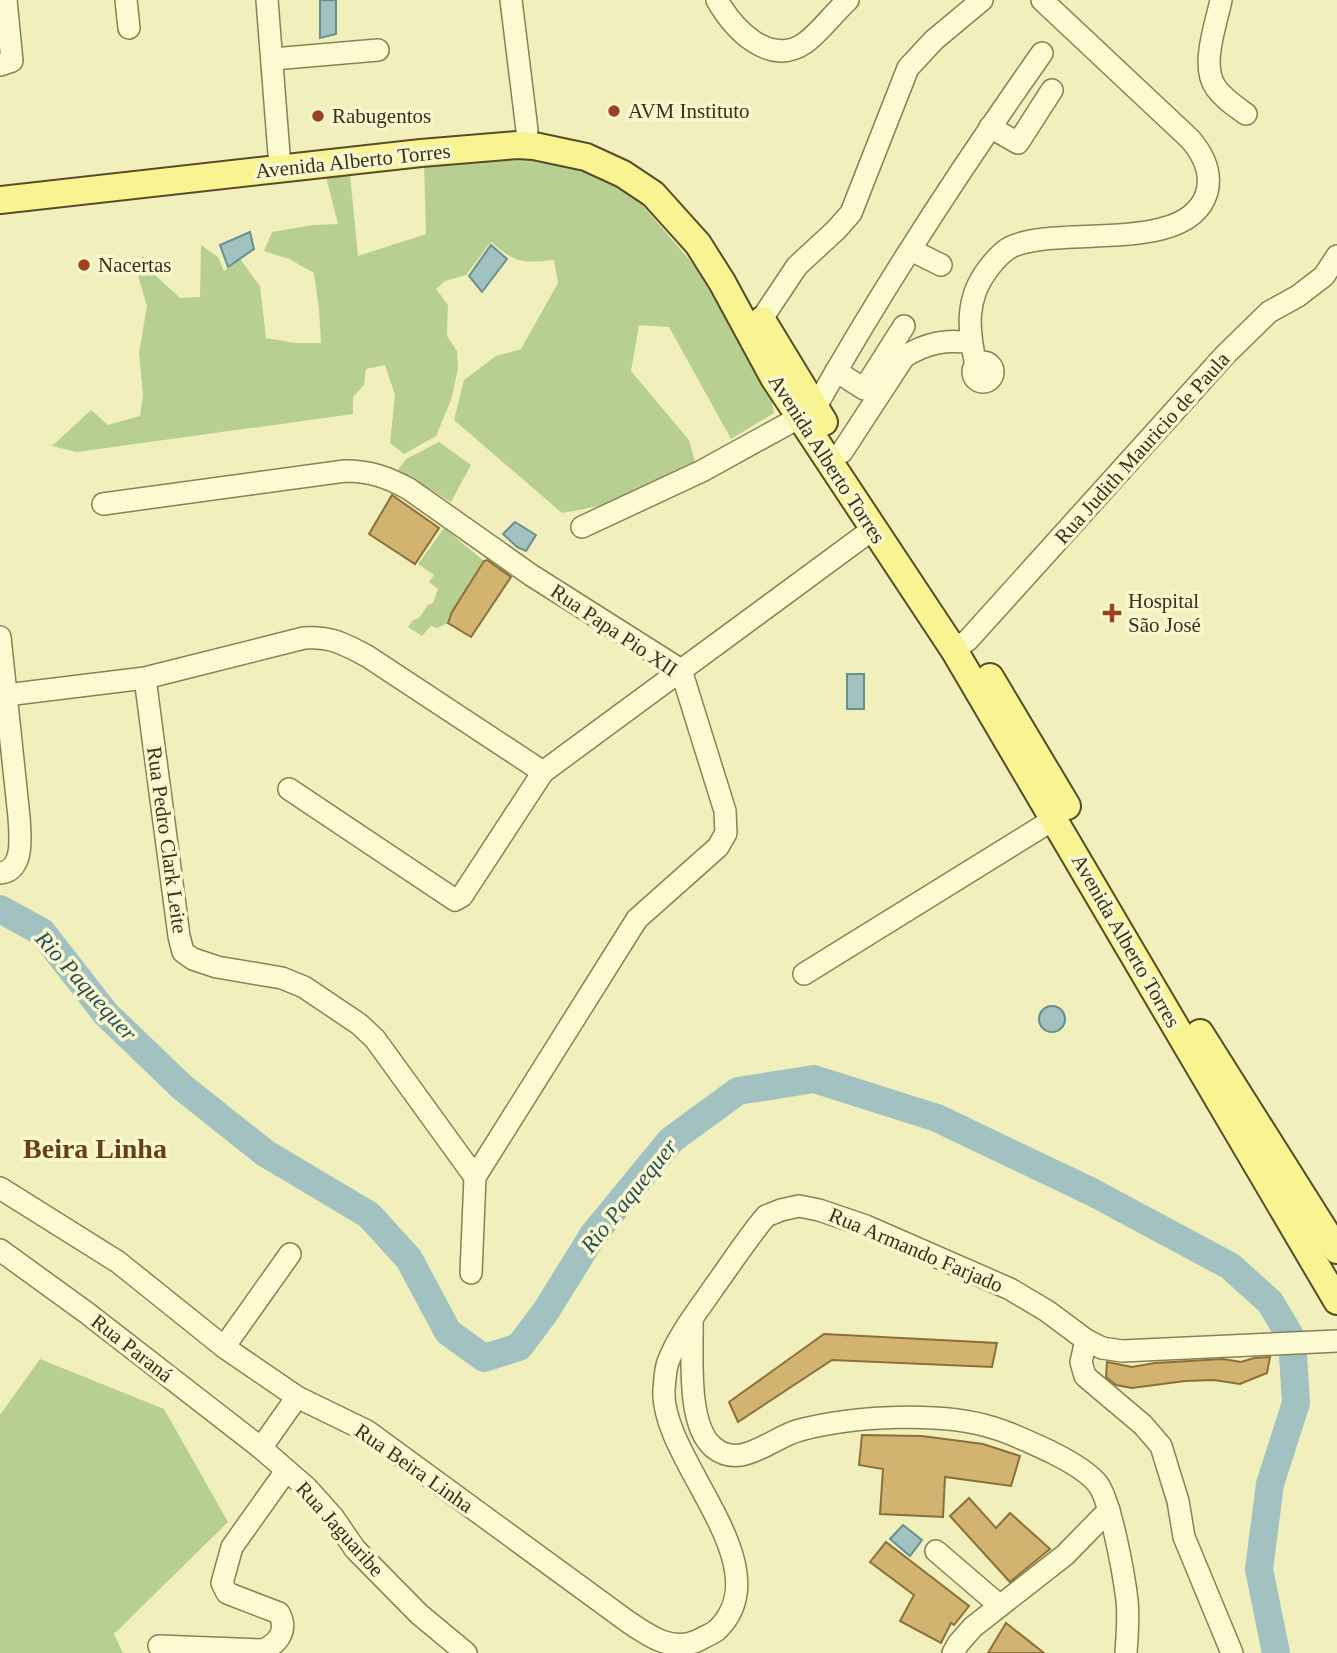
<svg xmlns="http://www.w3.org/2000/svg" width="1337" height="1653" font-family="'Times New Roman',serif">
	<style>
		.green { fill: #b7d091 }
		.water { fill: #a1c2c1; stroke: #689090; stroke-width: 2 }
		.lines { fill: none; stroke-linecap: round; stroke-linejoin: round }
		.river { stroke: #a1c2c1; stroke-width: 28 }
		.building { fill: #d2b370; stroke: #8b7039; stroke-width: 2 }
		.minor-casing { stroke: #8a8055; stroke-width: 24 }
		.major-casing { stroke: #574b2a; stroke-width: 30 }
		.minor { stroke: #fbfad1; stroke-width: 21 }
		.major { stroke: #f8f491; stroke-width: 26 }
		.poi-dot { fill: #9e4121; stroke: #f8f7ce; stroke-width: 2.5 }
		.labels { text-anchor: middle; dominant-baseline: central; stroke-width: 7; stroke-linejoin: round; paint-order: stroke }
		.poi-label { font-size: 21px; fill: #38311b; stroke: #f8f7ce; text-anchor: start }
		.street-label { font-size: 21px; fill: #38311b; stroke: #f8f7ce }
		.water-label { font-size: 23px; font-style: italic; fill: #29505a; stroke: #f8f7ce }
		.district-label { font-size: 28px; font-weight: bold; fill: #683e17; stroke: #f8f7ce }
	</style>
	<rect width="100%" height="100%" fill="#f1f0bd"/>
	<g class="green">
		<path d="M 525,153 L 625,185 L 711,285 L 768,379 L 774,413 L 731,439 L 669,327 L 639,325 L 631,371 L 689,440 L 695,462 L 674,479 L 611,504 L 562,513 L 454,420 L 464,380 L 496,356 L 521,349 L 558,283 L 554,260 C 521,263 517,264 491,242 L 466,275 L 445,281 L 436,289 L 448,305 L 447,336 L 457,351 L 458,369 L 451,400 L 436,436 L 404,454 L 390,443 L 395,395 L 385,365 L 366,369 L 364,385 L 353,397 L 353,414 L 77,452 L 52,446 L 91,410 L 108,425 L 140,416 L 143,395 L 139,353 L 147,306 L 136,269 L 143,256 L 155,275 L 180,298 L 200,297 L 201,245 L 218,257 L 224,271 L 240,259 L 260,286 L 266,338 L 295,343 L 321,343 L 319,309 L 314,273 L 289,259 L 264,251 L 272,232 L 313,225 L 338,224 L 326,177 L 329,172 L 349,165 L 358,256 L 426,234 L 424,162 Z"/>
		<polygon points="439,442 471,465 451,502 398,470 406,459"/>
		<polygon points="444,528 484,561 452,612 448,623 437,628 431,626 422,636 408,627 413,620 419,618 428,605 433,603 438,589 429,582 434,575 418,564"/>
		<polygon points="40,1359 164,1409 228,1522 114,1634 123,1653 0,1653 0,1415"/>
	</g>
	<g class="water">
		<polygon points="320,0 336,0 336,34 320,38"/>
		<polygon points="250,232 254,249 228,267 220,245"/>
		<polygon points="491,245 507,259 482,292 469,276"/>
		<polygon points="515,522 536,535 526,551 517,547 503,534"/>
		<rect x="847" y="674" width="17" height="35"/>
		<circle cx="1052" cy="1019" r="13"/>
		<polygon points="903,1525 922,1540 910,1556 890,1539"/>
	</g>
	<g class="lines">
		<polyline class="river" points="0,909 42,932 106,1014 182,1087 265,1153 369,1215 409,1259 448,1332 484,1358 519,1347 546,1311 593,1235 671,1140 738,1091 814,1079 937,1118 1092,1192 1230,1266 1270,1302 1292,1339 1296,1403 1270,1484 1259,1569 1276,1653"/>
	</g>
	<g class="building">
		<polygon points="392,495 439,528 415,564 369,534"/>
		<polygon points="487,560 511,577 471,637 448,623 452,612 484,561"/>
		<polygon points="824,1334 997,1343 992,1367 832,1360 738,1422 729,1402"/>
		<polygon points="1270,1357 1267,1373 1240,1384 1214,1380 1185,1381 1132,1388 1116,1385 1106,1377 1107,1362 1132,1367 1155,1363 1223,1359 1241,1362 1254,1358"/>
		<polygon points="862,1435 922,1436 983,1444 1020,1456 1011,1486 945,1477 943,1517 880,1514 883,1469 859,1465"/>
		<polygon points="969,1498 996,1528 1010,1513 1050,1549 1010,1582 950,1516"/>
		<polygon points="886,1542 969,1606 954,1625 951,1623 941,1643 900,1621 914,1595 870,1562"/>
		<polygon points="1006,1623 1044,1653 988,1653"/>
	</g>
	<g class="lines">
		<defs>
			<g id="minor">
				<polyline points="126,0 129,28"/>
				<polyline points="267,0 279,154"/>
				<polyline points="511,0 527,130"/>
				<path d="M 717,0 C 733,28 769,68 805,43 C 818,34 835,12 848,0"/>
				<path d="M 1221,0 C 1216,25 1200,66 1216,88 C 1224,99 1235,106 1246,114"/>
				<polyline points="273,59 378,50"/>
				<polyline points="0,65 12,61 6,0"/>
				<polyline points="990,127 1018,143 1052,90"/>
				<polyline points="911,250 941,265"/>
				<polyline points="761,320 797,266 836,230 851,213 908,68 934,40 982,0"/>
				<circle cx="983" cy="372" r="10"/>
				<path d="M 976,365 C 968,330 965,299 988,269 C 994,261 1001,252 1011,247 C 1058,224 1189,256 1207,192 C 1212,172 1203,154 1190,139 L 1042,0"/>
				<polyline points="836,371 864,389 904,326"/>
				<path d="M 815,408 C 884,286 961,168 1042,53"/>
				<path d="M 842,452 L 904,357 C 926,343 946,339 971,343"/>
				<path d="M 103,504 L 345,471 C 370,471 387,477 409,489 L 531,575 L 681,670 L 725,811 L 726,833 L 718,847 L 637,919 L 475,1177 L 471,1273"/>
				<polyline points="582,527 702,471 800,417"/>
				<path d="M 0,637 L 19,817 C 20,835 25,871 0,873"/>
				<polyline points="954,650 968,640 1225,355 1269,312 1298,296 1324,276 1337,256"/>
				<polyline points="145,678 179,936 183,952 193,959 217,967 282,978 304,987 359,1024 375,1039 475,1177"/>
				<path d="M 6,695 L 145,678 L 304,638 C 331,636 344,644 367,656 L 543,772"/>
				<polyline points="289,789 455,900 462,896 543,772 873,529"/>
				<polyline points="804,974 1054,819"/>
				<path d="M 0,1188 L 118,1262 L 224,1347 L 297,1397 L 367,1431 L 627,1621 C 649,1636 672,1653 699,1640 C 704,1637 712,1634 717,1630 C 784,1566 659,1459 664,1389 C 665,1380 665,1370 668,1362 C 678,1336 696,1313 712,1290 C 730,1265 746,1240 766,1216 L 781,1210 L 799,1206 L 819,1210 L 866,1226 L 1010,1289 L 1047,1311 L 1086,1340 L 1102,1348 L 1122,1351 L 1337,1341"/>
				<polyline points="0,1250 87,1313 261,1448"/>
				<path d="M 692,1320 C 693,1353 686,1424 713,1447 C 741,1471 772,1437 800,1430 C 853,1416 942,1411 994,1428 C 1014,1434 1034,1444 1053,1453 C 1067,1460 1086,1470 1097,1483 C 1111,1500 1124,1576 1127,1600 C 1129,1617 1127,1636 1126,1653"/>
				<polyline points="1086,1340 1081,1362 1085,1376 1143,1425 1161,1446 1178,1501 1184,1537 1232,1653"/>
				<polyline points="224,1347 290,1254"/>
				<polyline points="297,1397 261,1448 307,1488 333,1517 355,1549 419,1614 466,1653"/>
				<polyline points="936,1551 999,1605"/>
				<path d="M 159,1646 L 263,1650 C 279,1643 288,1630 279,1613 L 227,1593 L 222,1583 L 232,1547 L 286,1471"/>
				<polyline points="953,1653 958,1644 973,1627 1065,1555 1109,1510"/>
			</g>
			<g id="major">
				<polyline points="0,200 421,153 517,145 534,146 586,157 623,174 653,194 698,244 722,282 774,378 954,650 1337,1301"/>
				<polyline points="762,320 824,422"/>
				<polyline points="990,677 1067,806"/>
				<polyline points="1200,1033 1337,1250"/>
			</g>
		</defs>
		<use href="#minor" class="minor-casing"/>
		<use href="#major" class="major-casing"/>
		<use href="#minor" class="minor"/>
		<use href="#major" class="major"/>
	</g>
	<g class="poi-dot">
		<circle cx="614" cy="111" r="7"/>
		<circle cx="318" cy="116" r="7"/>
		<circle cx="84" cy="265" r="7"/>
		<path d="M1108.5 602.5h7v7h7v7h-7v7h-7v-7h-7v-7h7z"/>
	</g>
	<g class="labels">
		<g class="poi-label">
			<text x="628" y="111">AVM Instituto</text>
			<text x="332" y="116">Rabugentos</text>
			<text x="98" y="265">Nacertas</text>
			<text x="1128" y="601">Hospital<tspan x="1128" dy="24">São José</tspan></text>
		</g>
		<g class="street-label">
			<text transform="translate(353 161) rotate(-6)">Avenida Alberto Torres</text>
			<text transform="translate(1142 448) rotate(-48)">Rua Judith Mauricio de Paula</text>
			<text transform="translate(827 459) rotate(57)">Avenida Alberto Torres</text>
			<text transform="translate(614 630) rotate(34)">Rua Papa Pio XII</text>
			<text transform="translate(167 840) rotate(82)">Rua Pedro Clark Leite</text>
			<text transform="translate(1126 941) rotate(60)">Avenida Alberto Torres</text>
			<text transform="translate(916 1250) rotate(23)">Rua Armando Farjado</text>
			<text transform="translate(132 1348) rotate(38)">Rua Paraná</text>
			<text transform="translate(414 1468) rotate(35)">Rua Beira Linha</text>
			<text transform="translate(340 1529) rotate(48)">Rua Jaguaribe</text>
		</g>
		<g class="water-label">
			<text transform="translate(86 986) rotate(48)">Rio Paquequer</text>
			<text transform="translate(629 1196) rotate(-51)">Rio Paquequer</text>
		</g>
		<g class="district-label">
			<text x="95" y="1148">Beira Linha</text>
		</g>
	</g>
</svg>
